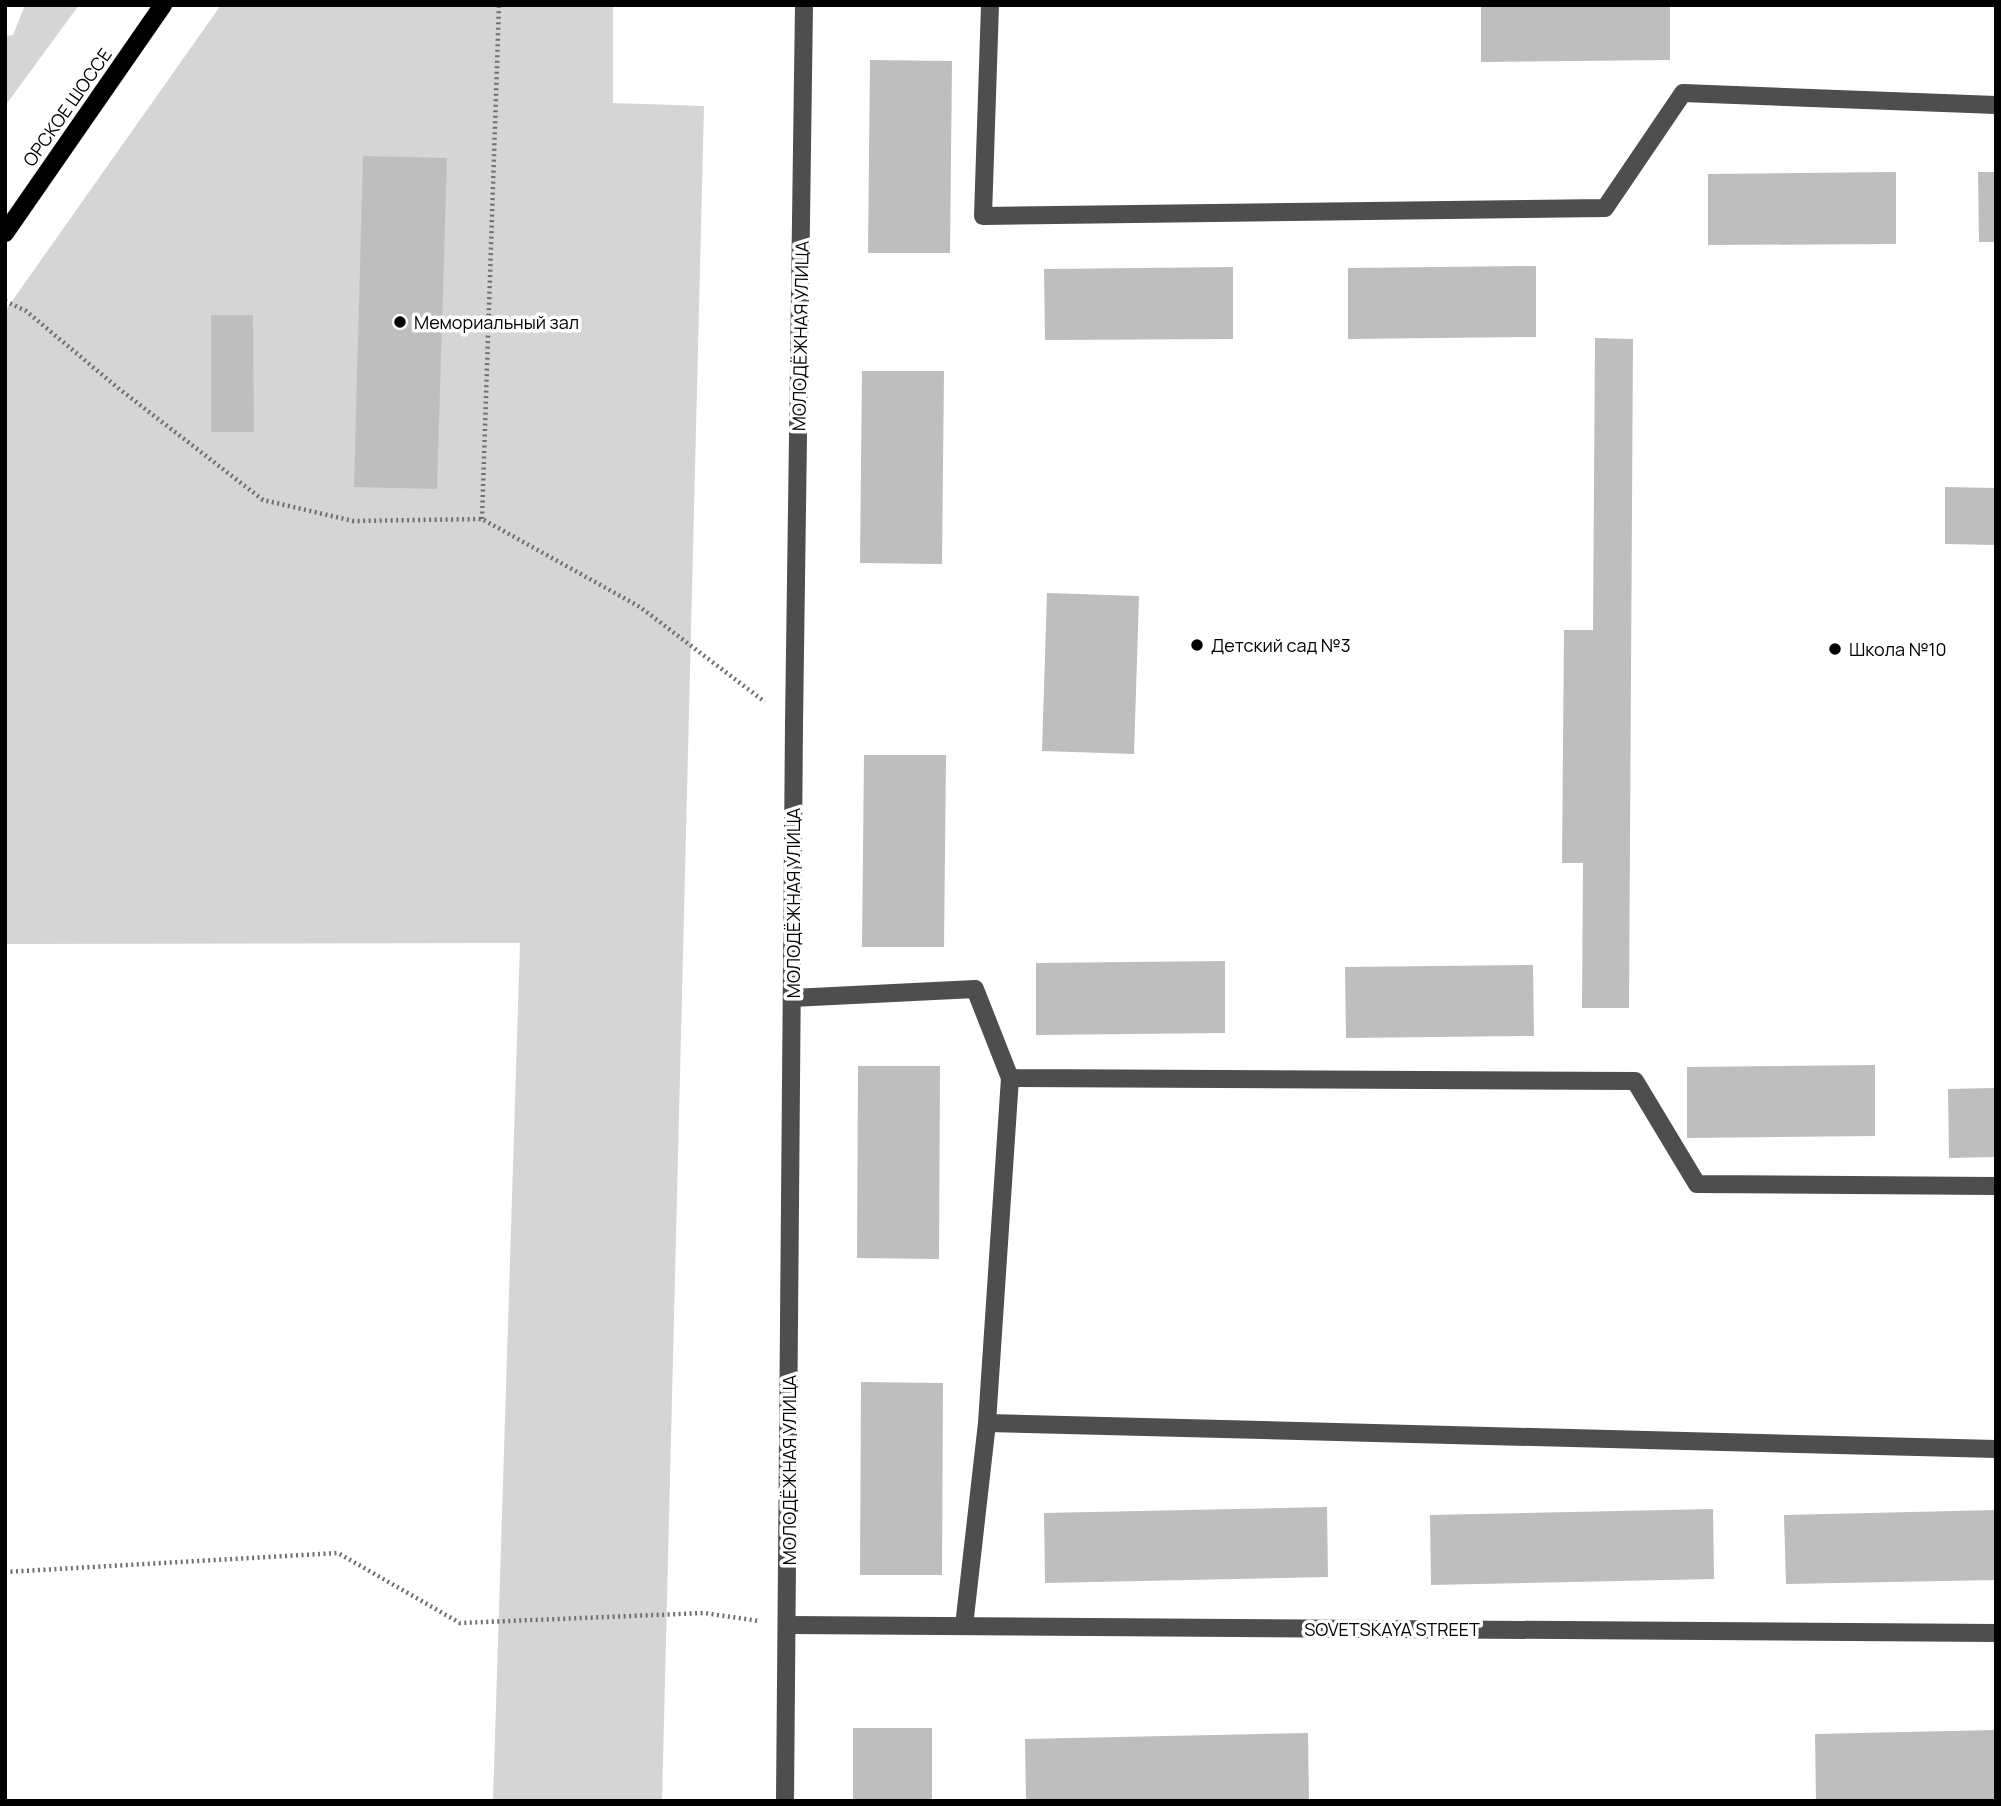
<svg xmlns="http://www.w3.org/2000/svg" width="2001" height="1806" font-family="Manrope,sans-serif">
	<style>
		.green { fill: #d5d5d5 }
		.building { fill: #bebebe }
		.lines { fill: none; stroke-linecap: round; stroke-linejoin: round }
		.major-casing { stroke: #dbdbdb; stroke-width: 19 }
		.path { stroke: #707070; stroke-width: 4.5; stroke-dasharray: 2 3.5; stroke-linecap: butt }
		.minor { stroke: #4e4e4e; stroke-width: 18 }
		.major { stroke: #000; stroke-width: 18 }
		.poi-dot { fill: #000; stroke: #fff; stroke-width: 2.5 }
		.labels { text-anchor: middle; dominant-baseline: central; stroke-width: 7; stroke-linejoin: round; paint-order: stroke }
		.street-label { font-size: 18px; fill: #000; stroke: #fff }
		.poi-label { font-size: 18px; fill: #000; stroke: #fff; text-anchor: start }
	</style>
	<rect width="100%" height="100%" fill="#fff"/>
	<g class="green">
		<polygon points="25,5 79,5 5,106 5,36 13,35"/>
		<polygon points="221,5 613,5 613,103 704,106 662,1801 493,1801 520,943 5,944 5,311"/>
	</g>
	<g class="building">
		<polygon points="1481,5 1670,5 1670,60 1481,62"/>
		<polygon points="870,60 952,61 950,253 868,253"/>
		<polygon points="363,156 447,158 437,489 354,487"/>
		<polygon points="1896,172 1896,244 1708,245 1708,174"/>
		<polygon points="1978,172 1996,172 1996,242 1979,242"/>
		<polygon points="1536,266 1536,337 1348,339 1348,268"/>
		<polygon points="1233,267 1233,339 1045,340 1044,269"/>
		<polygon points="211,315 253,315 254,432 211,432"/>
		<polygon points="1595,338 1633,339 1629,1008 1582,1008 1583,863 1562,863 1564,630 1593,630"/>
		<polygon points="862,371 944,371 942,564 860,563"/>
		<polygon points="1945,487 1996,488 1996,545 1945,544"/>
		<polygon points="1047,593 1139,596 1134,754 1042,751"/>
		<polygon points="864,755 946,755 944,947 862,947"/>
		<polygon points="1225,961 1225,1033 1036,1035 1036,963"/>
		<polygon points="1533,965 1534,1036 1346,1038 1345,967"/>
		<polygon points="1875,1065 1875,1136 1687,1138 1687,1067"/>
		<polygon points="858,1066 940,1066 939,1259 857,1258"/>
		<polygon points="1996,1088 1996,1157 1949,1158 1948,1089"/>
		<polygon points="861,1382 943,1383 942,1575 860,1575"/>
		<polygon points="1327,1507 1328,1577 1045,1583 1044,1513"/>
		<polygon points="1713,1509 1714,1579 1431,1585 1430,1515"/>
		<polygon points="1996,1510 1996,1580 1786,1584 1784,1515"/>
		<rect x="853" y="1728" width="79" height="73"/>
		<polygon points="1996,1730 1996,1800 1816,1801 1815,1734"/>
		<polygon points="1308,1733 1309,1801 1026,1801 1025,1739"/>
	</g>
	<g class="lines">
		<defs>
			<polyline id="major" points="5,233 163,5"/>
		</defs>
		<use href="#major" class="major-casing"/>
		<g class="path">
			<polyline points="5,301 26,311 118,388 263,500 353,521 482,519 640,607 765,702"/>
			<polyline points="482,519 499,5"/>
			<polyline points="5,1572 338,1553 460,1623 704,1613 759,1621"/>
		</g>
		<g class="minor">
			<polyline points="990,5 983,216 1605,208 1683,93 1996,105"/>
			<polyline points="792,998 975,989 1010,1078 1635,1081 1697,1184 1996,1186"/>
			<polyline points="987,1423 1010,1078"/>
			<polyline points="788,1625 1996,1633"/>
			<polyline points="964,1626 987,1423 1996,1449"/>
			<polyline points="785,1801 794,724 804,5"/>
		</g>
		<use href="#major" class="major"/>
	</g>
	<g class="poi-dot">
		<circle cx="400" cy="322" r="7"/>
		<circle cx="1197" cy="645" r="7"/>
		<circle cx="1835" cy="649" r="7"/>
	</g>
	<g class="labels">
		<g class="street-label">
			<text transform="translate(67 107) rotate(-55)">ОРСКОЕ ШОССЕ</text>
			<text transform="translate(800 336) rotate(-89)">МОЛОДЁЖНАЯ УЛИЦА</text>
			<text transform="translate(793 903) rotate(-90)">МОЛОДЁЖНАЯ УЛИЦА</text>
			<text transform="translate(789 1470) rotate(-90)">МОЛОДЁЖНАЯ УЛИЦА</text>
			<text x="1392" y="1629">SOVETSKAYA STREET</text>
		</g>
		<g class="poi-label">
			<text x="414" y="322">Мемориальный зал</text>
			<text x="1211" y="645">Детский сад №3</text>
			<text x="1849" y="649">Школа №10</text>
		</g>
	</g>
	<rect width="2001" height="1806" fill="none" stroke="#000000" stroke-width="14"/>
</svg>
